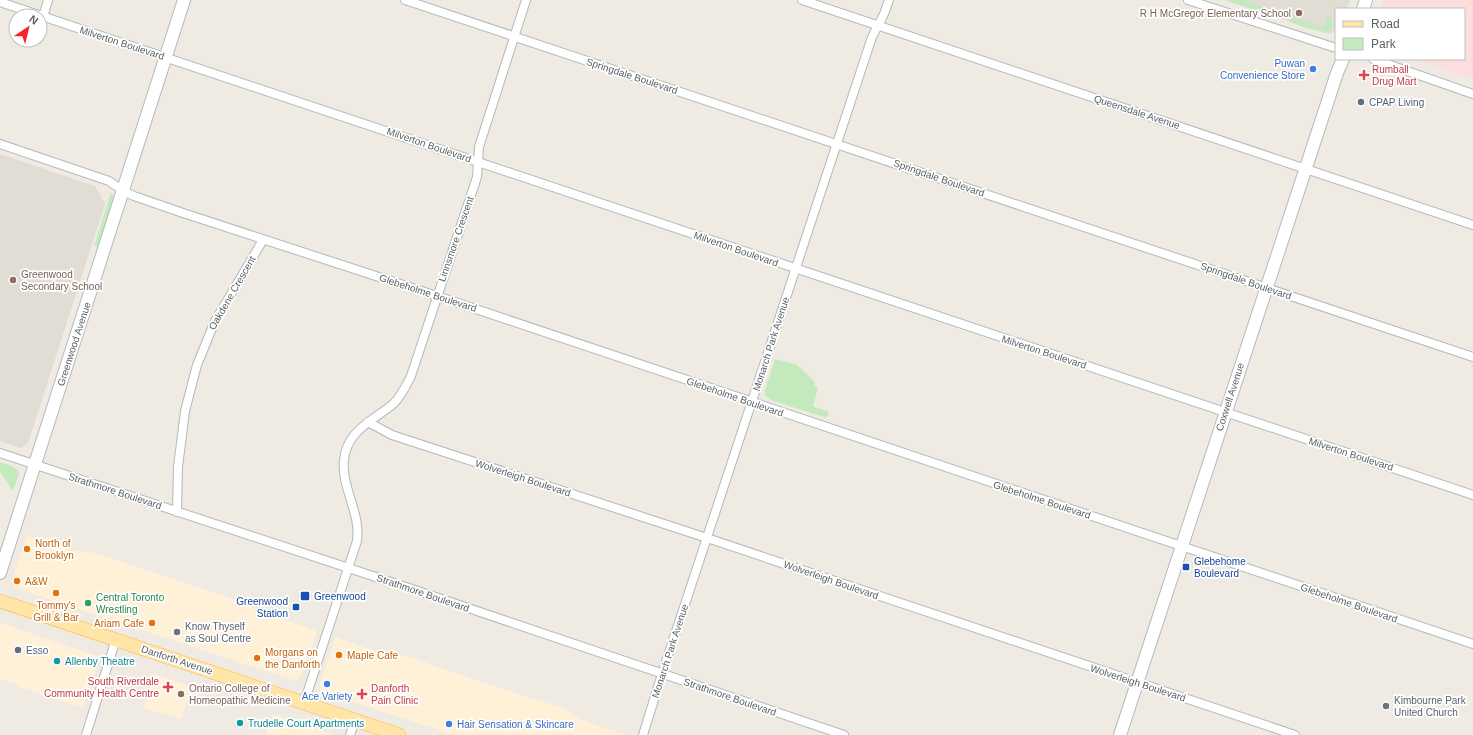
<svg xmlns="http://www.w3.org/2000/svg" width="1473" height="735" font-family="Arial,sans-serif">
	<style>
		.commercial { fill: #fff1d8 }
		.education { fill: #e1dcd4 }
		.medical { fill: #fddedf }
		.green { fill: #c3e9bd }
		.lines { fill: none; stroke-linecap: round; stroke-linejoin: round }
		.street-casing { stroke: #b4b7bb; stroke-width: 10 }
		.secondary-casing { stroke: #b5babf; stroke-width: 14 }
		.primary-casing { stroke: #fdb54e; stroke-width: 14 }
		.street { stroke: #fff; stroke-width: 8 }
		.secondary { stroke: #fff; stroke-width: 12 }
		.primary { stroke: #ffe5a8; stroke-width: 13 }
		.education-dot { fill: #8d6e63; stroke: #fff; stroke-width: 1.5 }
		.shop-dot { fill: #3f7fe0; stroke: #fff; stroke-width: 1.5 }
		.health-dot { fill: #e0444e; stroke: #fff; stroke-width: 1.5 }
		.service-dot { fill: #5c6f8a; stroke: #fff; stroke-width: 1.5 }
		.food-dot { fill: #e8710a; stroke: #fff; stroke-width: 1.5 }
		.transit-dot { fill: #1a4fb4; stroke: #fff; stroke-width: 1.5 }
		.leisure-dot { fill: #2e9e5b; stroke: #fff; stroke-width: 1.5 }
		.worship-dot { fill: #6b7280; stroke: #fff; stroke-width: 1.5 }
		.culture-dot { fill: #0f9aa8; stroke: #fff; stroke-width: 1.5 }
		.labels { text-anchor: middle; dominant-baseline: central; stroke-width: 3.5; stroke-linejoin: round; paint-order: stroke }
		.education-label { font-size: 10px; fill: #785e54; stroke: #fff; text-anchor: start }
		.street-label { font-size: 10px; fill: #5b6165; stroke: #fff }
		.shop-label { font-size: 10px; fill: #366cbe; stroke: #fff; text-anchor: end }
		.health-label { font-size: 10px; fill: #be3a42; stroke: #fff; text-anchor: start }
		.service-label { font-size: 10px; fill: #4e5e75; stroke: #fff; text-anchor: start }
		.food-label { font-size: 10px; fill: #c56008; stroke: #fff; text-anchor: start }
		.transit-label { font-size: 10px; fill: #164399; stroke: #fff; text-anchor: start }
		.leisure-label { font-size: 10px; fill: #27864d; stroke: #fff; text-anchor: start }
		.worship-label { font-size: 10px; fill: #5b616d; stroke: #fff; text-anchor: start }
		.culture-label { font-size: 10px; fill: #0d838f; stroke: #fff; text-anchor: start }
	</style>
	<rect width="100%" height="100%" fill="#efebe3"/>
	<g class="commercial">
		<polygon points="27,536 73,551 95,553 235,600 269,614 317,631 302,674 299,679 294,680 15,588 12,581"/>
		<polygon points="0,623 100,657 83,708 19,687 16,684 0,679"/>
		<polygon points="335,637 380,653 410,657 469,678 565,709 587,722 625,735 454,735 324,692 321,689 320,684"/>
		<polygon points="155,674 192,687 181,719 144,708"/>
		<polygon points="273,714 335,735 266,735"/>
	</g>
	<g class="education">
		<polygon points="1225,0 1350,0 1347,9 1336,9 1336,30 1331,33 1325,33"/>
		<polygon points="0,154 95,186 105,204 28,443 20,448 0,441"/>
	</g>
	<polygon class="medical" points="1383,0 1473,0 1473,79 1412,59 1464,59 1464,9 1380,9"/>
	<g class="green">
		<polygon points="1225,0 1243,0 1277,12 1277,14 1275,17"/>
		<path d="M 1328,16 C 1331,18 1333,20 1333,24 C 1333,40 1298,25 1290,22 L 1291,17 L 1324,28 Z"/>
		<polygon points="111,193 113,195 113,202 98,247 94,246"/>
		<polygon points="775,359 797,365 815,382 814,386 818,388 813,406 829,412 827,418 771,400 765,395 765,390"/>
		<path d="M 0,462 C 7,465 16,466 19,473 L 13,491 L 0,472 Z"/>
	</g>
	<g class="lines">
		<defs>
			<g id="street">
				<polyline points="405,0 1473,357"/>
				<polyline points="802,0 1473,225"/>
				<polyline points="1188,0 1336,48"/>
				<polyline points="0,2 1473,495"/>
				<polyline points="43,17 48,0"/>
				<polyline points="1373,59 1473,94"/>
				<polyline points="0,144 109,181 123,191 134,196 183,213 437,296 1473,644"/>
				<polyline points="368,422 392,435 707,538 1295,735"/>
				<polyline points="0,453 406,587 844,735"/>
				<polyline points="177,512 178,467 185,411 197,365 215,321 263,240"/>
				<path d="M 304,703 L 357,541 C 361,512 341,488 344,460 C 347,430 373,421 393,404 C 401,397 406,386 411,376 L 477,177 L 479,147 L 526,0"/>
				<polyline points="86,735 116,639"/>
				<polyline points="350,735 355,720"/>
				<polyline points="643,735 662,674 872,37 884,14 889,0"/>
			</g>
			<g id="secondary">
				<polyline points="1363,9 1366,0"/>
				<polyline points="0,573 184,0"/>
				<polyline points="1120,735 1337,73 1343,59"/>
			</g>
			<polyline id="primary" points="0,601 399,735"/>
		</defs>
		<use href="#street" class="street-casing"/>
		<use href="#secondary" class="secondary-casing"/>
		<use href="#primary" class="primary-casing"/>
		<use href="#street" class="street"/>
		<use href="#secondary" class="secondary"/>
		<use href="#primary" class="primary"/>
	</g>
	<g class="education-dot">
		<circle cx="1299" cy="13" r="4"/>
		<circle cx="13" cy="280" r="4"/>
		<circle cx="181" cy="694" r="4"/>
	</g>
	<g class="shop-dot">
		<circle cx="1313" cy="69" r="4"/>
		<circle cx="327" cy="684" r="4"/>
		<circle cx="449" cy="724" r="4"/>
	</g>
	<g class="health-dot">
		<path d="M1362 69h4v4h4v4h-4v4h-4v-4h-4v-4h4z"/>
		<path d="M166 681h4v4h4v4h-4v4h-4v-4h-4v-4h4z"/>
		<path d="M360 688h4v4h4v4h-4v4h-4v-4h-4v-4h4z"/>
	</g>
	<g class="service-dot">
		<circle cx="1361" cy="102" r="4"/>
		<circle cx="18" cy="650" r="4"/>
	</g>
	<g class="food-dot">
		<circle cx="27" cy="549" r="4"/>
		<circle cx="17" cy="581" r="4"/>
		<circle cx="56" cy="593" r="4"/>
		<circle cx="152" cy="623" r="4"/>
		<circle cx="339" cy="655" r="4"/>
		<circle cx="257" cy="658" r="4"/>
	</g>
	<g class="transit-dot">
		<rect x="1182" y="563" width="8" height="8" rx="2"/>
		<rect x="300" y="591" width="10" height="10" rx="2"/>
		<rect x="292" y="603" width="8" height="8" rx="2"/>
	</g>
	<circle class="leisure-dot" cx="88" cy="603" r="4"/>
	<g class="worship-dot">
		<circle cx="177" cy="632" r="4"/>
		<circle cx="1386" cy="706" r="4"/>
	</g>
	<g class="culture-dot">
		<circle cx="57" cy="661" r="4"/>
		<circle cx="240" cy="723" r="4"/>
	</g>
	<g class="labels">
		<g class="education-label">
			<text x="1291" y="13" text-anchor="end">R H McGregor Elementary School</text>
			<text x="21" y="274">Greenwood<tspan x="21" dy="12">Secondary School</tspan></text>
			<text x="189" y="688">Ontario College of<tspan x="189" dy="12">Homeopathic Medicine</tspan></text>
		</g>
		<g class="street-label">
			<text transform="translate(122 43) rotate(18)">Milverton Boulevard</text>
			<text transform="translate(632 76) rotate(18)">Springdale Boulevard</text>
			<text transform="translate(1137 112) rotate(18)">Queensdale Avenue</text>
			<text transform="translate(429 145) rotate(19)">Milverton Boulevard</text>
			<text transform="translate(939 178) rotate(19)">Springdale Boulevard</text>
			<text transform="translate(456 239) rotate(-71)">Linnsmore Crescent</text>
			<text transform="translate(736 249) rotate(19)">Milverton Boulevard</text>
			<text transform="translate(1246 281) rotate(19)">Springdale Boulevard</text>
			<text transform="translate(232 293) rotate(-60)">Oakdene Crescent</text>
			<text transform="translate(428 293) rotate(18)">Glebeholme Boulevard</text>
			<text transform="translate(74 344) rotate(-72)">Greenwood Avenue</text>
			<text transform="translate(771 344) rotate(-72)">Monarch Park Avenue</text>
			<text transform="translate(1044 352) rotate(18)">Milverton Boulevard</text>
			<text transform="translate(735 397) rotate(19)">Glebeholme Boulevard</text>
			<text transform="translate(1230 397) rotate(-72)">Coxwell Avenue</text>
			<text transform="translate(1351 454) rotate(18)">Milverton Boulevard</text>
			<text transform="translate(523 478) rotate(18)">Wolverleigh Boulevard</text>
			<text transform="translate(115 491) rotate(18)">Strathmore Boulevard</text>
			<text transform="translate(1042 500) rotate(18)">Glebeholme Boulevard</text>
			<text transform="translate(831 580) rotate(19)">Wolverleigh Boulevard</text>
			<text transform="translate(423 593) rotate(19)">Strathmore Boulevard</text>
			<text transform="translate(1349 603) rotate(19)">Glebeholme Boulevard</text>
			<text transform="translate(670 651) rotate(-72)">Monarch Park Avenue</text>
			<text transform="translate(177 660) rotate(18)">Danforth Avenue</text>
			<text transform="translate(1138 683) rotate(18)">Wolverleigh Boulevard</text>
			<text transform="translate(730 697) rotate(19)">Strathmore Boulevard</text>
		</g>
		<g class="shop-label">
			<text x="1305" y="63">Puwan<tspan x="1305" dy="12">Convenience Store</tspan></text>
			<text x="327" y="696" text-anchor="middle">Ace Variety</text>
			<text x="457" y="724" text-anchor="start">Hair Sensation &amp; Skincare</text>
		</g>
		<g class="health-label">
			<text x="1372" y="69">Rumball<tspan x="1372" dy="12">Drug Mart</tspan></text>
			<text x="159" y="681" text-anchor="end">South Riverdale<tspan x="159" dy="12">Community Health Centre</tspan></text>
			<text x="371" y="688">Danforth<tspan x="371" dy="12">Pain Clinic</tspan></text>
		</g>
		<g class="service-label">
			<text x="1369" y="102">CPAP Living</text>
			<text x="26" y="650">Esso</text>
		</g>
		<g class="food-label">
			<text x="35" y="543">North of<tspan x="35" dy="12">Brooklyn</tspan></text>
			<text x="25" y="581">A&amp;W</text>
			<text x="56" y="605" text-anchor="middle">Tommy's<tspan x="56" dy="12">Grill &amp; Bar</tspan></text>
			<text x="144" y="623" text-anchor="end">Ariam Cafe</text>
			<text x="265" y="652">Morgans on<tspan x="265" dy="12">the Danforth</tspan></text>
			<text x="347" y="655">Maple Cafe</text>
		</g>
		<g class="transit-label">
			<text x="1194" y="561">Glebehome<tspan x="1194" dy="12">Boulevard</tspan></text>
			<text x="314" y="596">Greenwood</text>
			<text x="288" y="601" text-anchor="end">Greenwood<tspan x="288" dy="12">Station</tspan></text>
		</g>
		<g class="leisure-label">
			<text x="96" y="597">Central Toronto<tspan x="96" dy="12">Wrestling</tspan></text>
		</g>
		<g class="worship-label">
			<text x="185" y="626">Know Thyself<tspan x="185" dy="12">as Soul Centre</tspan></text>
			<text x="1394" y="700">Kimbourne Park<tspan x="1394" dy="12">United Church</tspan></text>
		</g>
		<g class="culture-label">
			<text x="65" y="661">Allenby Theatre</text>
			<text x="248" y="723">Trudelle Court Apartments</text>
		</g>
	</g>
	<rect x="1335" y="8" width="130" height="52" fill="#ffffff" stroke="#bdc0c1"/>
	<rect x="1343" y="21" width="20" height="6" fill="#ffe5a8" stroke="#bdc0c1"/>
	<text x="1371" y="28" font-size="12" fill="#5b6165">Road</text>
	<rect x="1343" y="38" width="20" height="12" fill="#c3e9bd" stroke="#bdc0c1"/>
	<text x="1371" y="48" font-size="12" fill="#5b6165">Park</text>
	<g transform="translate(28 28) rotate(35)"><circle r="19" fill="#ffffff" stroke="#bdc0c1"/>
	<path d="M0-3L7 15L0 10L-7 15Z" fill="#f8212d"/>
	<text y="-6" font-size="11" font-weight="bold" text-anchor="middle" fill="#5b6165">N</text>
	</g>
</svg>
